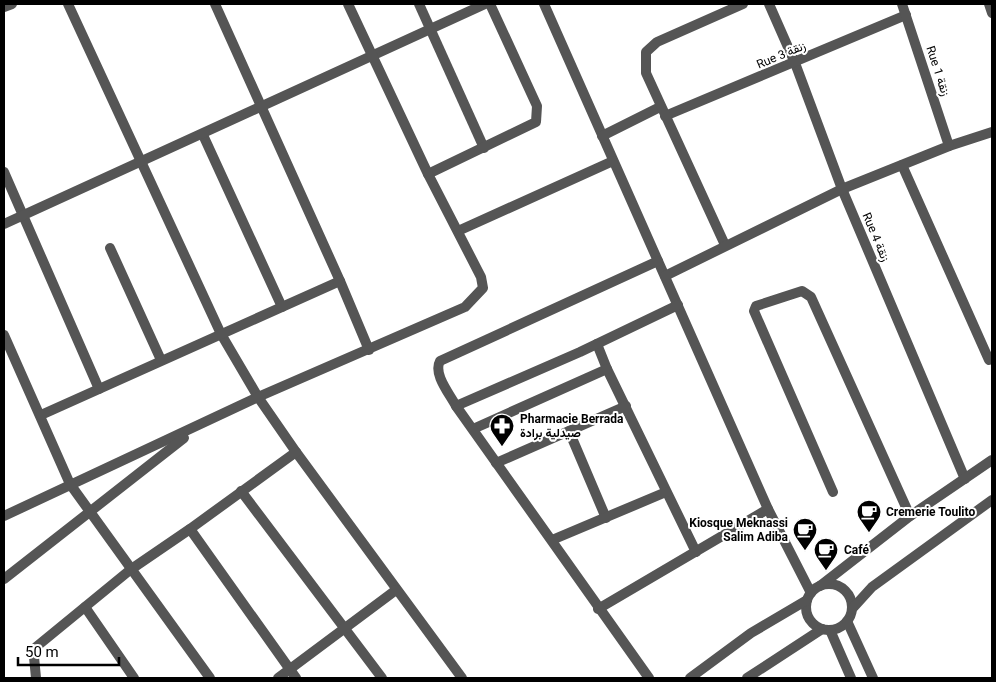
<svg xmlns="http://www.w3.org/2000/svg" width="996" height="682" font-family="Roboto,Vazirmatn,sans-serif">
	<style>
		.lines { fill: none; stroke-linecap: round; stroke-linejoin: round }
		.pedestrian { stroke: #555; stroke-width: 10 }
		.minor { stroke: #555; stroke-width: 10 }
		.tertiary { stroke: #555; stroke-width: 10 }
		.labels { text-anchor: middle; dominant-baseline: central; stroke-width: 4; stroke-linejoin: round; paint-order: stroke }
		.street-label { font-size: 12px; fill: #000; stroke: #fff }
		.poi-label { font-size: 12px; font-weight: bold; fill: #000; stroke: #fff; text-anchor: start }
	</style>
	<rect width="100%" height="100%" fill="#fff"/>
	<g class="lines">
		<polyline class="pedestrian" points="949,146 992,132"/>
		<g class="minor">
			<polyline points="68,4 221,334 258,397 296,452 462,678"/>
			<polyline points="215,4 340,281 369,350"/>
			<polyline points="419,4 484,148"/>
			<polyline points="544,4 768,509 811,593"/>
			<polyline points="769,4 795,63 842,189 965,479"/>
			<polyline points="4,7 12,4"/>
			<polyline points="665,116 906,15"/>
			<polyline points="203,135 282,307"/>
			<polyline points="602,136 660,107"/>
			<polyline points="902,165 989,360"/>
			<polyline points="4,172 99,389"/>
			<polyline points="428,174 536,122 537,106 490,4"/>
			<polyline points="4,224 485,4"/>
			<polyline points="458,231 613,161"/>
			<polyline points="725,245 646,73 646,52 657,42 743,4"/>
			<polyline points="110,248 161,360"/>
			<polyline points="665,276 842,189 949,146 902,4"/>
			<polyline points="4,335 70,484 210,678"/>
			<polyline points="597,344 607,369 696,552"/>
			<polyline points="456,406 580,352 678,305"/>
			<polyline points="41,415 340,281"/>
			<polyline points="473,429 607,369"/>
			<polyline points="569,431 606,518"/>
			<polyline points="496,463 626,406"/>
			<polyline points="241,491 382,678"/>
			<polyline points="833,492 754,311 756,306 802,291 811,297 910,516"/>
			<polyline points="4,516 258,397 465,307 483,288 481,277 428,174 348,4"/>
			<polyline points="190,529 296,678"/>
			<polyline points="552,540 666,492"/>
			<polyline points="4,579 184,438"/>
			<polyline points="85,607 134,678"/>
			<polyline points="598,609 768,509"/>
			<polyline points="36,678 34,657 36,647 130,570 190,529 296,452"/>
			<polyline points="278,678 396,590"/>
			<path d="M 649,678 L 456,406 C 449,393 433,374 440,361 L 658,261"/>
		</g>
		<g class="tertiary">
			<polyline points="989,4 992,13"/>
			<circle cx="829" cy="607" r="23"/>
			<polyline points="820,586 910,516 992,460"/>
			<polyline points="852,609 872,587 992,500"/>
			<polyline points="847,621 873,678"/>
			<polyline points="830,630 851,678"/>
			<polyline points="690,678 751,633 807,600"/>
			<polyline points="747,678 822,629"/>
		</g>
	</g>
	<defs>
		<symbol id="pharmacy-pin" viewBox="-11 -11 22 30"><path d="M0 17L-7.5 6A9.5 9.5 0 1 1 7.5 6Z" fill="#000" stroke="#fff"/><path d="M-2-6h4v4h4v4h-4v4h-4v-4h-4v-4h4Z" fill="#fff"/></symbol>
		<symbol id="cafe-pin" viewBox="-11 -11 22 30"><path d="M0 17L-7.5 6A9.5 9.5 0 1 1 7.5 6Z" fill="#000" stroke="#fff"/><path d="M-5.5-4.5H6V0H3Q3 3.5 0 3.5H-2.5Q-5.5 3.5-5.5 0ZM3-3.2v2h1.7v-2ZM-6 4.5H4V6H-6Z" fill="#fff"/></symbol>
	</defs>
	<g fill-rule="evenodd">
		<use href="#pharmacy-pin" x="488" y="412" width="28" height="38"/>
		<use href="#cafe-pin" x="855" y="498" width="28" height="38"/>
		<use href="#cafe-pin" x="791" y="516" width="28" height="38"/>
		<use href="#cafe-pin" x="812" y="536" width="28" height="38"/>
	</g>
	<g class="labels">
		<g class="street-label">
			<text transform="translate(781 55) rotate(-23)">Rue 3 زنقة</text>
			<text transform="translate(938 71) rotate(72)">Rue 1 زنقة</text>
			<text transform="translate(876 237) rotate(67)">Rue 4 زنقة</text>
		</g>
		<g class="poi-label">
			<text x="520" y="419">Pharmacie Berrada<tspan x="520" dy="14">صيدلية برادة</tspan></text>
			<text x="886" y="512">Cremerie Toulito</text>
			<text x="788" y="523" text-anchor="end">Kiosque Meknassi<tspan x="788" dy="14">Salim Adiba</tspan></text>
			<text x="844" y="550">Café</text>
		</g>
	</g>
	<rect width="996" height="682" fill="none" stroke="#000000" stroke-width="10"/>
	<path d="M18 657v8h101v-8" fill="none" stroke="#000000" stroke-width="2.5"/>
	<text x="25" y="657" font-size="15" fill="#000000" stroke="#ffffff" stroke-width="4" paint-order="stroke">50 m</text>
</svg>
